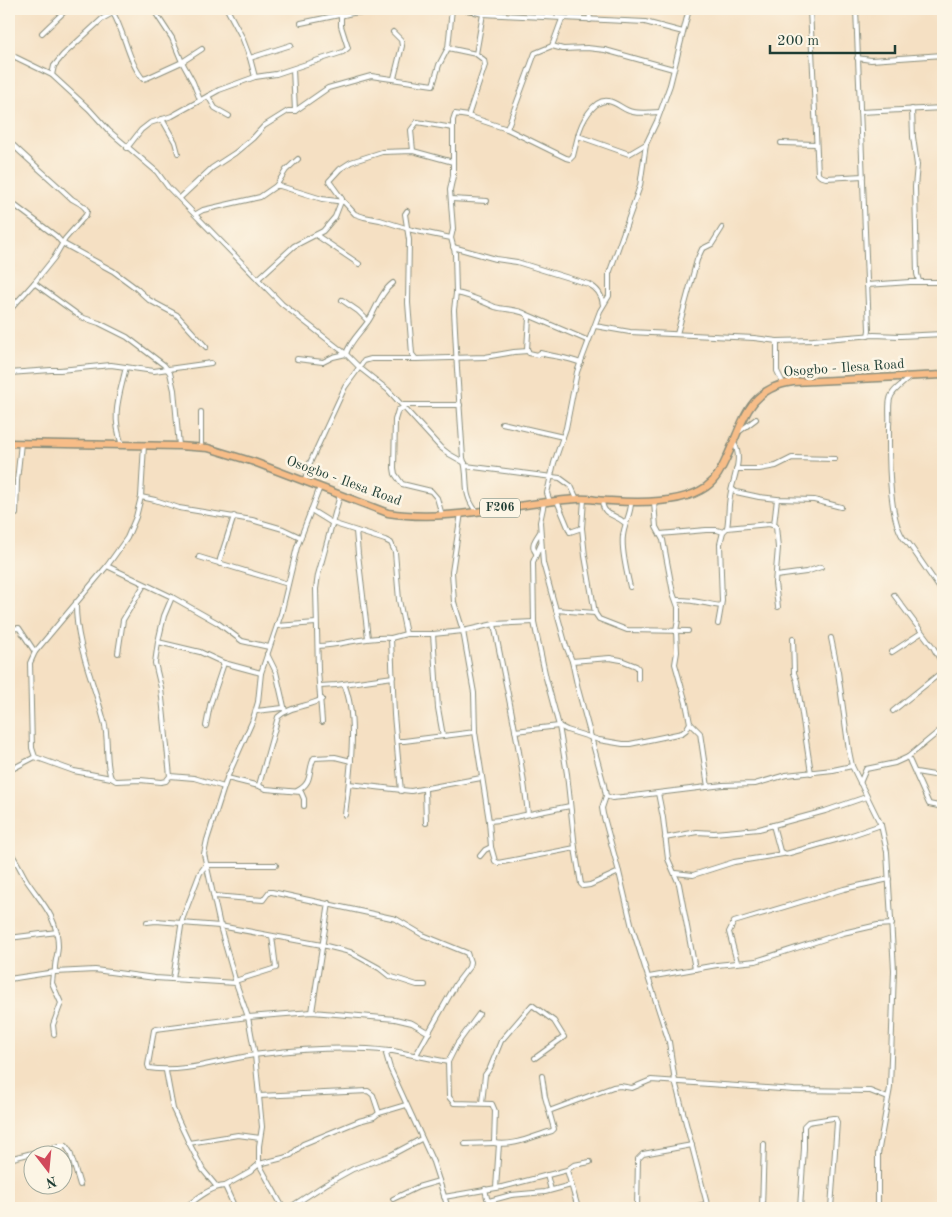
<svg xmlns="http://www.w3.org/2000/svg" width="952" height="1217" font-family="'Old Standard TT',serif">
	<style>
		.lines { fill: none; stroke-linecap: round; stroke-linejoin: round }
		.minor-casing { stroke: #8a8e7c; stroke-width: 6 }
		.primary-casing { stroke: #8a8e7c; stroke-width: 9 }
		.minor { stroke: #fff; stroke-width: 4 }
		.primary { stroke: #f7bd88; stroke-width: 6 }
		.labels { text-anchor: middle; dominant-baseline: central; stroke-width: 5; stroke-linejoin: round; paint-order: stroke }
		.shield { fill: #fcf5e5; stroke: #617469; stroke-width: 1 }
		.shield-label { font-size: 12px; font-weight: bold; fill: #1f3d34 }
		.street-label { font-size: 14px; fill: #1f3d34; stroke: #fcf5e5 }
	</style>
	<rect width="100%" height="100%" fill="#fcf5e5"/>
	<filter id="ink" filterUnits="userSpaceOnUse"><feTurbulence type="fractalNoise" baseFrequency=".02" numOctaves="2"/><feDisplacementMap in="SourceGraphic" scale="10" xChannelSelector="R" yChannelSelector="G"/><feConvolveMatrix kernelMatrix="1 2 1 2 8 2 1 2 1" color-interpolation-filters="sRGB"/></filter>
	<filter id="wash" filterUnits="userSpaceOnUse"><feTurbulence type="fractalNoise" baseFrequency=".0096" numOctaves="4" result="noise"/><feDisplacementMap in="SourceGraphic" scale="20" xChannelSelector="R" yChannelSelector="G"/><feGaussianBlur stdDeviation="1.12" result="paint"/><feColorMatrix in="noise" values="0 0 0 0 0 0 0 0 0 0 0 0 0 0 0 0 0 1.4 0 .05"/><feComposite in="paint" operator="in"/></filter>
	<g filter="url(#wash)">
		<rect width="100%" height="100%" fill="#f5e0c3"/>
	</g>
	<g filter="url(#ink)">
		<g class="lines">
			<defs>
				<g id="minor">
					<polyline points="227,9 242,37 250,58"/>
					<polyline points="458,9 472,11"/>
					<polyline points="589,9 590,20"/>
					<polyline points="810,9 818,174 820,176 826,178 863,176"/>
					<polyline points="856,9 869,330 868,336"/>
					<path d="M 113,13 C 125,33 128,61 143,79 L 147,78 L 182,62 L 172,38 L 153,9"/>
					<polyline points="483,14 645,22 683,32"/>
					<polyline points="301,23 339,15"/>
					<polyline points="393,32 401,40 402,46 394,78"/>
					<polyline points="42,33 67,9"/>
					<polyline points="552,46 563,49 587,48 605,50 673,69"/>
					<polyline points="448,48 476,54"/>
					<polyline points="9,54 52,75 89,109 109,131 157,172 168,187 282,304 346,354 360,368 388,390 440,447 449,454 465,463"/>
					<polyline points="857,58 871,60 943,55"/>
					<polyline points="293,69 295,111"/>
					<polyline points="52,75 54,66 63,55 102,19 120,9"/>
					<path d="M 255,77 L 276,74 L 343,52 L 348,48 L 341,26 L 341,16 C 357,10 371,14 385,9"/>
					<polyline points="208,96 215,108 229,116"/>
					<polyline points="200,100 193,82 182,62 202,49"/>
					<polyline points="912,109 913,137 917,165 915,187 917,274 919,281"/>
					<polyline points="860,112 943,108"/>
					<polyline points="468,116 507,129 566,158 570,159 573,156 578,136 629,154 646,144"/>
					<polyline points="162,119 175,142 178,153"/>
					<polyline points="507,129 535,53 552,46 562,19"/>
					<path d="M 578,136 C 581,123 593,99 608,101 C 617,102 624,111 633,112 C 642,114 651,112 660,112"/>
					<polyline points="781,143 816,144"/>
					<path d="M 9,145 L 14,146 C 33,164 53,181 72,199 C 78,203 84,204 87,211 L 86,215 L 65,239 L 54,258 L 34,283 L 9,311"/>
					<polyline points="127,148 141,130 150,123 172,116 219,90 255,77 250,58 291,45"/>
					<polyline points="413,151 411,130 417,122 453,128"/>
					<polyline points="276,186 286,170 298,159"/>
					<polyline points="180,198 212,168 235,153 253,138 264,126 288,111 295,111 328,88 371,76 433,85 439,65 448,48 452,9"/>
					<polyline points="451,199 487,201"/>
					<polyline points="9,201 56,236 62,243 113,271 136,288 149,300 177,315 206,347"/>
					<polyline points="407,211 405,214 409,240 408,303 412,354 416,359 485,357 514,352 528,351"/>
					<path d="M 196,214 L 203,210 L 260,197 L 276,186 L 280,186 L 322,199 L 344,202 L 355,214 L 364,217 L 380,220 L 412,230 L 451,238 L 455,253 L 456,293 C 470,295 483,302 495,307 C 505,310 517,309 526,314 L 529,318 L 527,349 L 529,353 L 538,355 L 540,353 C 555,357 566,357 581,363"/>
					<polyline points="316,235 359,264"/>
					<polyline points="451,238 453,229 450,190 453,176 453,120 455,114 468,116 485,65 484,60 476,54 483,14 475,12 471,9"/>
					<path d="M 453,247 L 496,259 L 517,262 L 588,284 C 597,288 602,294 603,305"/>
					<polyline points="258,279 294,246 323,231 335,217 342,199 329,181 340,169 351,162 382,152 413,151 453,162"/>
					<polyline points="34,283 81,317 99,323 127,337 164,365 170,373 174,390 179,446"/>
					<polyline points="867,285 910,282 943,282"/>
					<path d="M 456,293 L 454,310 L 457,369 L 463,458 C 470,479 461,492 476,511"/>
					<polyline points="342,300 358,311 368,321"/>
					<polyline points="528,315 589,341"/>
					<polyline points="595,326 630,332 754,338 777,341 813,340 874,335 900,336 943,334"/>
					<polyline points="677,334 697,260 702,249 712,244 722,228"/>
					<polyline points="777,341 777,371 783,383"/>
					<path d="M 297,359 L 323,362 L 333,357 L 346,354 C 350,341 361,332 369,320 C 376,309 381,292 393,283"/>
					<polyline points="9,373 51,370 60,370 111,365 154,371 211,363"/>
					<path d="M 910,377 C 904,383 892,390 890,399 C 888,407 890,417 889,426 C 889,451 887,529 909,544 L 943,593"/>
					<polyline points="403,405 460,405"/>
					<polyline points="404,408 398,410 395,420 394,468 395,474 402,484 431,491 437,498 442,515"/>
					<polyline points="201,412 201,448"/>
					<polyline points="502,423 563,437"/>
					<polyline points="740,431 756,419"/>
					<path d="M 122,445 C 111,414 119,398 126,367"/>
					<polyline points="466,466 560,478 571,486 577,499"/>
					<polyline points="736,469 759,469 776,466 792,458 835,459"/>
					<polyline points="305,481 309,465 345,387 364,361 371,359 416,359"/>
					<polyline points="732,489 736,492 759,497 777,499 814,500 841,507"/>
					<polyline points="141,497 155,500 179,508 252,520 283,529 300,537"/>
					<polyline points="584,499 582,528 585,556 595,613 599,619 627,630 688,631"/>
					<path d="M 602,500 C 603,517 614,513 625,523"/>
					<polyline points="557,501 570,532 582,528"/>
					<polyline points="550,502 547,493 554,463 566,428 577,372 600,311 609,296 609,274 640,186 646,144 657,121 670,85 689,9"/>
					<polyline points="654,502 656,527 663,540 673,593 678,607 678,620 676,631 677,652 675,664 686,703 690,723 700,733 708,787"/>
					<polyline points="544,503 540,522 543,563 566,646 572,661 578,689 604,785 606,796 602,808 603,814 619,872 632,927 669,1042 675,1081 708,1208"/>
					<polyline points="311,510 332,523 385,540 391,543 395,552 399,600 406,634"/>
					<polyline points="461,513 452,572 454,602 463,631 474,693 475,732 489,821 491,847 485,850 480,856"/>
					<polyline points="9,514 16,514 17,481 21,443"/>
					<polyline points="774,525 777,499"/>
					<path d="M 727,528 C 729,518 728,507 730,497 C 732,480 744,459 734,443"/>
					<polyline points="356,531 358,554 368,638"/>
					<polyline points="660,534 706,530 717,530 723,532"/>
					<polyline points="541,544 533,562 534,622 546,678 559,726 567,774 575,848"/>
					<path d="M 536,553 C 530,545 535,540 540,532"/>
					<polyline points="199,557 288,584"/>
					<polyline points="220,564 220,559 234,516"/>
					<polyline points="107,566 172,597 218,623 242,641 269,647"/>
					<polyline points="776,576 806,572 821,567"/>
					<path d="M 630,587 C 627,573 621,550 623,536 C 624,524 632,512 631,501"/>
					<polyline points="894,595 933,647 943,665"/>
					<path d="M 676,600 C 692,599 706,604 721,606"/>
					<path d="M 76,602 C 75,644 94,682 104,721 C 109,739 105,763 111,778 L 116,781 L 140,780 L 161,782 L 166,781 L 170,776 L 194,778 L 224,787"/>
					<polyline points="556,610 595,613"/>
					<path d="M 494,624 C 506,687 521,750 528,814"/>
					<polyline points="718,624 722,601 720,544 723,532 727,528 769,524 776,526 778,548 775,583 778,607"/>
					<polyline points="277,626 316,623"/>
					<polyline points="9,629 19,628 35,652"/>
					<polyline points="433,634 438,708 443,736"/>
					<polyline points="793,638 794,673 797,681 811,773"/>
					<polyline points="831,638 838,672 849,751 852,766 881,825 887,852 894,970 890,1088 878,1154 878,1208"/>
					<polyline points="158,642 164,616 172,597"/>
					<path d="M 318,646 C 343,645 366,636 391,638"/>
					<polyline points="892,652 921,633"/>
					<polyline points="118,653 123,620 144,585"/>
					<polyline points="267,654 276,672 285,711"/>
					<polyline points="572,661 610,658 621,660 636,666 638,668 638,679"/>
					<path d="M 344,684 C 359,718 349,779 345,815"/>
					<polyline points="320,686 336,685 393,677"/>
					<polyline points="256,711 283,708"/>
					<polyline points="893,711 943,671"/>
					<polyline points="322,722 318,670 316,589 318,575 340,495"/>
					<polyline points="206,726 210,705 224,663"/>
					<polyline points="515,731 559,726 567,730 599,740 623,744 630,744 682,733 686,730 690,723"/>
					<polyline points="397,741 404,741 475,732"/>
					<polyline points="908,757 929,804 943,807"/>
					<polyline points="9,772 12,769 35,757"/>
					<polyline points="916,772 934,775 943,775"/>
					<polyline points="170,776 161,688 155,663 158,642 200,652 224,663 261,673"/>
					<polyline points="111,778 74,771 35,757 32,748 30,663 35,652 107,566 127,538 136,517 141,497 144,445"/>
					<polyline points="227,778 259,786"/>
					<polyline points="860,783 866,769 895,763 908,757 943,728"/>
					<polyline points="349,784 411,791 481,778"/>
					<polyline points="425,789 426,823"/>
					<path d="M 297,791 C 314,782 307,772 314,758 L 335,757 L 351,761"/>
					<polyline points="401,791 394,715 391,638 406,634 433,634 463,631 494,624 534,622"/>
					<polyline points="658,793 663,818 668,859 679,884 695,969"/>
					<polyline points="606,796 612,798 633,796 723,785 755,784 786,775 833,770 852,766"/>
					<path d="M 304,806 L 304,799 L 301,792 L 266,789 L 261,787 L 259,785 L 278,717 C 290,706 308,707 322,699"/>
					<polyline points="489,821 500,820 570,806"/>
					<polyline points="773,825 780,851 786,854 846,837 881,825"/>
					<polyline points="665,838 697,832 714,833 759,829 825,811 866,797"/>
					<polyline points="491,847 495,861 498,863 575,848 581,884 583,886 590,885 619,872"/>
					<path d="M 9,851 C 17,860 20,870 27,881 C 41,902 58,917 58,946 C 58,955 54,963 55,972"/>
					<polyline points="675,873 693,875 734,862 783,854"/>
					<polyline points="214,896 263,900 269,892 272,892 396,919 423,935 467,953 470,962 469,967 456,984 416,1055"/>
					<polyline points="147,922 156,921 220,926 322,945 350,952 379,968 389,976 417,985 425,985"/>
					<polyline points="9,938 57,932"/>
					<polyline points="737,962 729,932 734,922 844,889 889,879"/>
					<polyline points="53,973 52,983 61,1003 53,1025 54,1034"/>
					<polyline points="649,977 717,965 756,961 843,933 878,925 892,924"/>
					<polyline points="9,979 55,972 95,970 155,978 236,983"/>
					<polyline points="173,979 182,920 200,873 206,865 276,865"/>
					<polyline points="235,981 276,968 272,936"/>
					<polyline points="312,1012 329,903"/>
					<path d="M 389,1051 C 347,1046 304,1049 262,1054 C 225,1058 186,1074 149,1068 L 148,1065 L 154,1030 L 156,1029 L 248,1017 L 312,1012 L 395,1019 L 412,1023 L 429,1033"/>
					<path d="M 448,1062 L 449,1097 L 454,1103 L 492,1104 L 495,1111 L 494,1143 C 513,1147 534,1136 552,1131 L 554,1129 L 549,1111 L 613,1087 L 620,1086 L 632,1088 L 651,1080 L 794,1090 L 870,1091 L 888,1098"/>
					<polyline points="166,1071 173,1109 189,1143 238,1135 260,1138"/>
					<polyline points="542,1076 545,1097 549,1111"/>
					<polyline points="259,1096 368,1091 373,1095 379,1113 406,1105"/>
					<polyline points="482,1103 485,1075 490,1068 501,1041 532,1005 554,1021 564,1037 535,1058"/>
					<polyline points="189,1143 203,1170 217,1187"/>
					<polyline points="465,1144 494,1143"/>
					<polyline points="9,1159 59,1146 66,1146 70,1152 80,1185"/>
					<polyline points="547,1175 551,1190"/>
					<polyline points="496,1188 499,1144"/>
					<polyline points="485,1189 487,1198 489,1201 511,1195 545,1192 571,1185"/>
					<polyline points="444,1197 502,1187 567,1170"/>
					<polyline points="393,1199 418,1187 439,1181"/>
					<polyline points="9,1207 10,1208"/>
					<path d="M 184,1208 C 196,1200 209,1187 225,1186"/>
					<polyline points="235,1208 225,1186 250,1172 259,1164 259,1146 262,1127 255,1055 248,1017 236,983 221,930 204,854 207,840 227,778 252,722 258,702 261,673 281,614 297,547 320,487"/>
					<polyline points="286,1208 282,1206 259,1164 283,1158 291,1155 303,1144 359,1121 374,1117 379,1113"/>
					<polyline points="289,1208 326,1184 353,1169 391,1155 421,1139"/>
					<polyline points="448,1208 433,1162 390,1068 386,1054 389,1051 393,1051 448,1062 457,1044 479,1014"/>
					<polyline points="578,1208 567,1170 574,1165 590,1162"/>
					<polyline points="637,1208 638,1159 643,1154 692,1145"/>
					<polyline points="690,1208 706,1204"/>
					<polyline points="762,1208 764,1144"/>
					<polyline points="800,1208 804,1148 804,1126 808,1122 833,1118 835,1118 837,1122 831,1208"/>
				</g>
				<path id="primary" d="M 9,443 L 179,446 L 208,448 L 254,462 L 388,513 C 451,523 514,503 577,499 C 588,498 599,501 611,501 C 639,503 682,504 706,487 C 716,480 721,470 726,459 C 743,424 747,388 793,382 L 943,375"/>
			</defs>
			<use href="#minor" class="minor-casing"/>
			<use href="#primary" class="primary-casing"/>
			<use href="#minor" class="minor"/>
			<use href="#primary" class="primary"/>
		</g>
	</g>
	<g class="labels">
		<rect class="shield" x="480" y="498.5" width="40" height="19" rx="4"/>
		<g class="shield-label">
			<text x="500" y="508">F206</text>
		</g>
		<g class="street-label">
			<text transform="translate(844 368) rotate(-4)">Osogbo - Ilesa Road</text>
			<text transform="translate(344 481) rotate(20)">Osogbo - Ilesa Road</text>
		</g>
	</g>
	<rect width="952" height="1217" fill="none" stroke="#fcf5e5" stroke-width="30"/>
	<g transform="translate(48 1170) rotate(164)"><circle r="24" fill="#fcf5e5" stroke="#a4ab9e"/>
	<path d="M0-4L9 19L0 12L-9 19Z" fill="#d1495b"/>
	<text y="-8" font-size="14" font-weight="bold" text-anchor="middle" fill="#1f3d34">N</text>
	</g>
	<path d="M770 45v8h125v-8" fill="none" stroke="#1f3d34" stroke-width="2.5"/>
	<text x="777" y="45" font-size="15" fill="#1f3d34" stroke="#fcf5e5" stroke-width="4" paint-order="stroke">200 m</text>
</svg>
